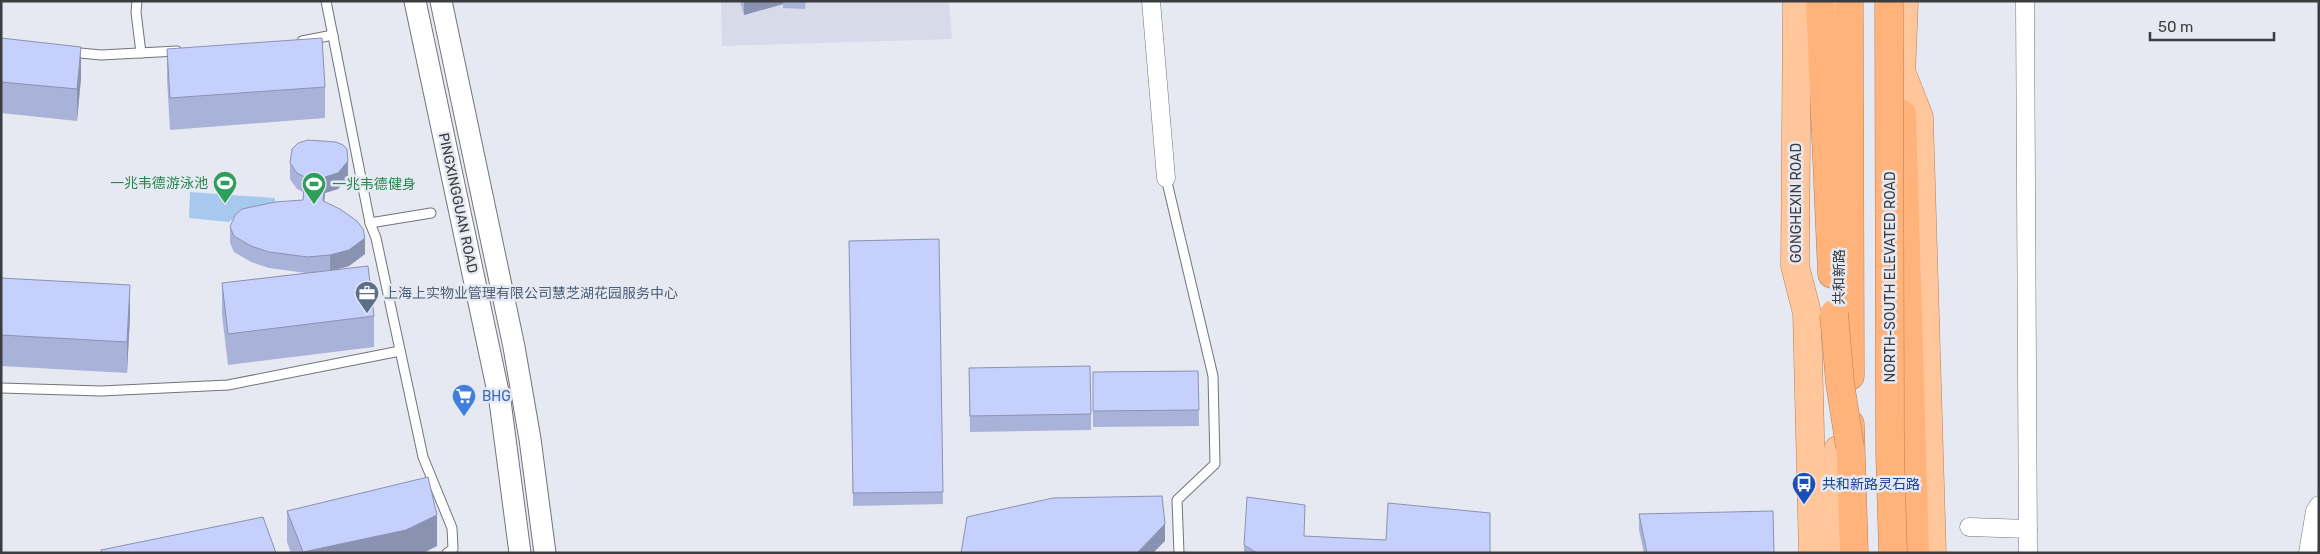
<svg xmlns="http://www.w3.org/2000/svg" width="2320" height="554" font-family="Rubik,'Noto Sans SC',sans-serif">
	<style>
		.built { fill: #d6dae9 }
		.water { fill: #a7c9ed }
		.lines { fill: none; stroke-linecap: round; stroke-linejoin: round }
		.service-casing { stroke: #72747b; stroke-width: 11 }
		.minor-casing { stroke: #72747b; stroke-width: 19 }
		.tertiary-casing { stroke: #72747b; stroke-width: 23 }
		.primary-casing { stroke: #ba7d51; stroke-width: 29 }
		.trunk-casing { stroke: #ba7d51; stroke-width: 29 }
		.service { stroke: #fff; stroke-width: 9 }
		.minor { stroke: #fff; stroke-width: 18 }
		.tertiary { stroke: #fff; stroke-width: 21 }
		.primary { stroke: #ffc69c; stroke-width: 28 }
		.trunk { stroke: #ffb37b; stroke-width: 28 }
		.trunk-bridge-casing { stroke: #ba7d51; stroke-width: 29; stroke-linecap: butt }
		.trunk-bridge { stroke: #ffb37b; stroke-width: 28 }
		.wall { fill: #a9b3da }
		.shaded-wall { fill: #8a92b1 }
		.building { fill: #c5d0fd; stroke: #8a92b1 }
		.labels { text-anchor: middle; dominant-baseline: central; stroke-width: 5; stroke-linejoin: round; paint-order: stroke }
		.leisure-label { font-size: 14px; fill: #27864d; stroke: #e7e9f2; text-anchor: end }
		.street-label { font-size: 14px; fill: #3b3c3f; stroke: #e7e9f2 }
		.service-label { font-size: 14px; fill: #4e5e75; stroke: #e7e9f2; text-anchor: start }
		.shop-label { font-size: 14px; fill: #366cbe; stroke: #e7e9f2; text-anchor: start }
		.transit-label { font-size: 14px; fill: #164399; stroke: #e7e9f2; text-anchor: start }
	</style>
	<rect width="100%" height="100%" fill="#e7e9f2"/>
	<polygon class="built" points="721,1 949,1 952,39 722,46"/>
	<polygon class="water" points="190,192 275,198 275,207 234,218 229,222 189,218"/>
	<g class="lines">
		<defs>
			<g id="service">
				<polyline points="137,1 136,12 141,53"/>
				<polyline points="326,1 370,223 376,238 423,457 452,528 453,549 447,553"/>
				<polyline points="302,41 333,35"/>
				<polyline points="70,52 101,55 177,51"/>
				<polyline points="1166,178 1213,376 1215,464 1177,500 1179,553"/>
				<polyline points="370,223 431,213"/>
				<polyline points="1,388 101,391 228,385 400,351"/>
			</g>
			<g id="minor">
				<polyline points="1151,1 1166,178"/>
				<polyline points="2025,1 2028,553"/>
				<polyline points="1969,527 2028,529"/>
				<polyline points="2308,553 2315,511 2319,505"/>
			</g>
			<g id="tertiary">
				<polyline points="415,1 500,401 520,553"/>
				<polyline points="441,1 514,347 530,439 545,553"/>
			</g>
			<g id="primary">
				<polyline points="1797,1 1795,266 1807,313 1813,553"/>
				<polyline points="1835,1 1836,60"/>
				<polyline points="1902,74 1919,117 1932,553"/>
				<polyline points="1901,77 1904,1"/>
				<polyline points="1838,450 1840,553"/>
			</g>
			<g id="trunk">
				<polyline points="1820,1 1832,274"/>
				<polyline points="1849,1 1850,376"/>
				<polyline points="1902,114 1915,553"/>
				<polyline points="1850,424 1854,553"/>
			</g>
		</defs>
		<use href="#service" class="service-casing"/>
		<use href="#minor" class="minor-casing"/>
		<use href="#tertiary" class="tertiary-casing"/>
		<use href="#primary" class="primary-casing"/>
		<use href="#trunk" class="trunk-casing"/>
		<use href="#service" class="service"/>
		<use href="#minor" class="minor"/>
		<use href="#tertiary" class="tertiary"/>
		<use href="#primary" class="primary"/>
		<use href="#trunk" class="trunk"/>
		<defs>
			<g id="trunk-bridge">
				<polyline points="1889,1 1890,453 1893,553"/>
				<polyline points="1834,314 1840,383 1850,447"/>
			</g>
		</defs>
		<use href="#trunk-bridge" class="trunk-bridge-casing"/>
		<use href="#trunk-bridge" class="trunk-bridge"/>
	</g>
	<g class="wall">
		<polygon points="740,1 806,1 805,9 783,8 783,4 744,15"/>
		<polygon points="1,38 81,78 77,121 1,113"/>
		<polygon points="167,49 325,87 325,118 170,130 167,80"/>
		<polygon points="290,163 348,178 338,189 325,193 324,201 365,254 349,266 336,270 374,316 374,347 228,365 222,315 222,283 306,273 269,268 251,262 234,252 230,243 230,227 303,200 303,192 297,189 290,179"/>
		<polygon points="939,239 943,504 853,506 849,241"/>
		<polygon points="1,278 130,316 127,373 1,366"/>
		<polygon points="969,368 1091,414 1091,430 970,432"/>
		<polygon points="1198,371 1199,426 1093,427 1093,372"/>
		<polygon points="287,511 437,546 423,553 291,553 287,542"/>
		<polygon points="1639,514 1774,553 1644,553 1639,530"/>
		<polygon points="1305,536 1490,553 1244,553 1244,545"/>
	</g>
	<g class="shaded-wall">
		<polygon points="744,1 783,1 783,4 744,15"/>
		<polygon points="81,47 81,78 77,121 77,89"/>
		<polygon points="348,161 348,178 338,189 325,193 323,217 323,201 325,177"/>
		<polygon points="365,238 365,254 349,266 330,271 330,255"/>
		<polygon points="130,285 130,316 127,373 127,342"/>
		<polygon points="437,515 437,546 423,553 303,553 303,552"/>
		<polygon points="1165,524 1165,541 1153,553 1137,553"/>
	</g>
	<g class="building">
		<polygon points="1,38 81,47 77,89 1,82"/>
		<polygon points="322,38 325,87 170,98 167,49"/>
		<polygon points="308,140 336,142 343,145 347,149 348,161 338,173 325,177 323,201 340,209 357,221 363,229 365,238 349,250 330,255 308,257 269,252 251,246 234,236 230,227 235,215 242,209 275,202 303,200 305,177 297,173 290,163 292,149 298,143"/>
		<polygon points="939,239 943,492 853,493 849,241"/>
		<polygon points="368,266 374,316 228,334 222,283"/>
		<polygon points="1,278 130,285 127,342 1,335"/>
		<polygon points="1090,366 1091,414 970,416 969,368"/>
		<polygon points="1198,371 1199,410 1093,411 1093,372"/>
		<polygon points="428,477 437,515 406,530 303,552 287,511"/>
		<polygon points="1162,496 1165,524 1137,553 961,553 967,517 1053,498"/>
		<polygon points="1247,497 1305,505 1304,536 1386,540 1388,503 1490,513 1490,553 1257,553 1244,545"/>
		<polygon points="1773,511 1774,553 1647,553 1639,514"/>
		<polygon points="263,517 276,553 101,553 101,550"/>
	</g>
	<defs>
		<symbol id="stadium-pin" viewBox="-11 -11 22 30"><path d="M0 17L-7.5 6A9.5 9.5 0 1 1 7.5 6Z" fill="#2e9e5b" stroke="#e7e9f2"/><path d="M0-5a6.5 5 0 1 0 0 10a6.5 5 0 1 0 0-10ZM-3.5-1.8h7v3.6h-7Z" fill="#fff"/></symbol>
		<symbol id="office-pin" viewBox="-11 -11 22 30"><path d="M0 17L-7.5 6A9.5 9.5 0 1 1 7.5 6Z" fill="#5c6f8a" stroke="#e7e9f2"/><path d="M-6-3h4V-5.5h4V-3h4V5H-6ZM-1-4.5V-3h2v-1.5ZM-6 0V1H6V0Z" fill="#fff"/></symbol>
		<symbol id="supermarket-pin" viewBox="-11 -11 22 30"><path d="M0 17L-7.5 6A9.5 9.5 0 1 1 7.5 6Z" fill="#3f7fe0" stroke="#e7e9f2"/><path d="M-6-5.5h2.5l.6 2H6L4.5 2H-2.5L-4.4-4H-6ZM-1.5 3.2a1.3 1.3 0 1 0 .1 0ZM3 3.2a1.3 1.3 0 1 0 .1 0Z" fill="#fff"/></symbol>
		<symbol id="bus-pin" viewBox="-11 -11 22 30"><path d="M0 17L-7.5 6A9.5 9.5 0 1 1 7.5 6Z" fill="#1a4fb4" stroke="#e7e9f2"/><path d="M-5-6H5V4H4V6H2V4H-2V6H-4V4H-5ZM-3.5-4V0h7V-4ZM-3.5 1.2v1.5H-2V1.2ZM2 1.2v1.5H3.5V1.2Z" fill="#fff"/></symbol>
	</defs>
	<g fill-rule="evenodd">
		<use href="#stadium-pin" x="211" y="169" width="28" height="38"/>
		<use href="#stadium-pin" x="300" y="170" width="28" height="38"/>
		<use href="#office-pin" x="353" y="279" width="28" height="38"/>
		<use href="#supermarket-pin" x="450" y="382" width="28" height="38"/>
		<use href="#bus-pin" x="1790" y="470" width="28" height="38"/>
	</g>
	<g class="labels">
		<g class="leisure-label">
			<text x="208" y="183">一兆韦德游泳池</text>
			<text x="332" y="184" text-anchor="start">一兆韦德健身</text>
		</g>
		<g class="street-label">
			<text transform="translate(458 203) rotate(78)">PINGXINGGUAN ROAD</text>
			<text transform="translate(1796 203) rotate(-90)">GONGHEXIN ROAD</text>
			<text transform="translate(1839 277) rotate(-90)">共和新路</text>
			<text transform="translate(1890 277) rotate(-90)">NORTH-SOUTH ELEVATED ROAD</text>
		</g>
		<g class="service-label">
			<text x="384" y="293">上海上实物业管理有限公司慧芝湖花园服务中心</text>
		</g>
		<g class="shop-label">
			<text x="482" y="396">BHG</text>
		</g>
		<g class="transit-label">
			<text x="1822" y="484">共和新路灵石路</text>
		</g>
	</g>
	<rect width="2320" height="554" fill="none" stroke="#3b3c3f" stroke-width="5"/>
	<path d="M2150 32v8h124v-8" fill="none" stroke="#3b3c3f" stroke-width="2.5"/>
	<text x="2158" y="32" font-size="15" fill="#3b3c3f" stroke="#e7e9f2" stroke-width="4" paint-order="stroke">50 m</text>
</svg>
